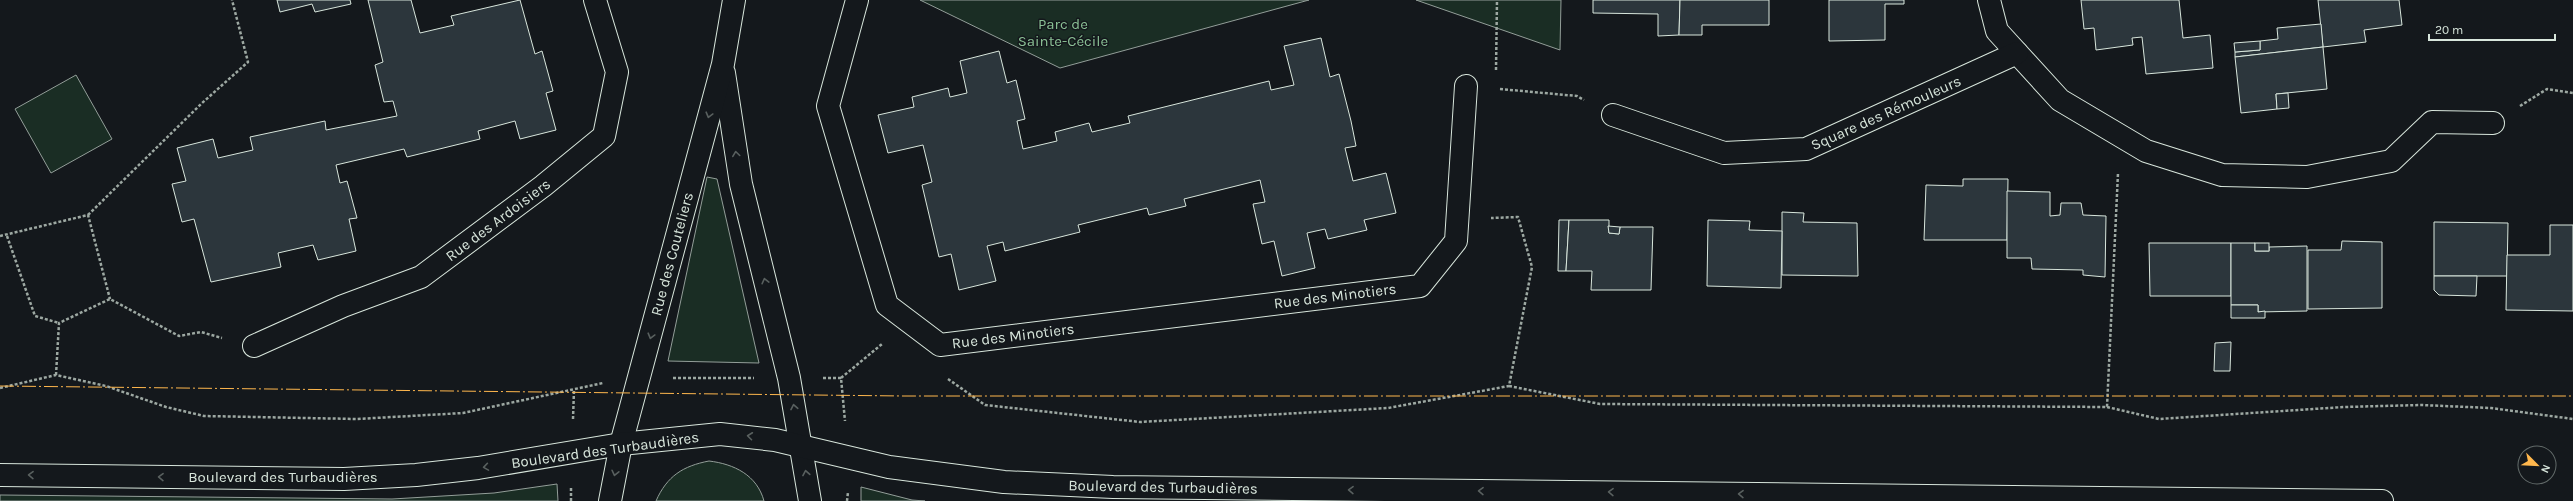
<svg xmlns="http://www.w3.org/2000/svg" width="2573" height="501" font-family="Karla,sans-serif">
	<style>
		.green { fill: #1a2d24; stroke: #939e99 }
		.building { fill: #2c363c; stroke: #d8e6dc }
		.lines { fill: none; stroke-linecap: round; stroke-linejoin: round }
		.minor-casing { stroke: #d8e6dc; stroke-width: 24 }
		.major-casing { stroke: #d8e6dc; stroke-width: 24 }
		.path { stroke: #9da8a2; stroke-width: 2.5; stroke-dasharray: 3 2; stroke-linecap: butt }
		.minor { stroke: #14181c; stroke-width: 22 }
		.major { stroke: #14181c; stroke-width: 22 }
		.power { stroke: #ffb74d; stroke-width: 1; stroke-dasharray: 14 3 2 3; stroke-linecap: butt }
		.oneway { stroke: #59605f }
		.labels { text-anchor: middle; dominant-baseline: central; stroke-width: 3; stroke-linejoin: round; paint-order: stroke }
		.park-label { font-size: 15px; fill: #8ac095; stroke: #14181c }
		.street-label { font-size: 15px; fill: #d8e6dc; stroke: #14181c }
	</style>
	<rect width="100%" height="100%" fill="#14181c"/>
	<g class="green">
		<polygon points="920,0 1309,0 1060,68"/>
		<polygon points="1416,0 1561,0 1560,50"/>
		<polygon points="76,75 112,139 51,173 15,109"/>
		<polygon points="707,177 717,179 759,363 668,361"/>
		<path d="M 709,461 C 734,464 757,475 764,501 L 656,501 C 667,476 683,466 709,461 Z"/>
		<polygon points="557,484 558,501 0,501 0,495 392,499 494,493"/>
		<polygon points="861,487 912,500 925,501 861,501"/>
	</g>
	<g class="building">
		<polygon points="277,0 350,0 351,4 315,12 312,4 280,12"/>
		<polygon points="368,0 411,0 420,33 454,25 451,16 520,0 535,54 542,51 553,91 546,93 556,130 520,139 515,121 478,131 480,139 407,157 404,149 336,165 340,183 347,181 357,218 349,219 356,251 318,260 313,245 278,253 281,267 211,282 194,219 182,222 172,184 186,181 177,148 213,139 218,158 253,150 250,137 325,121 326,130 397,116 393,101 384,102 375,65 383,62"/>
		<polygon points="1593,0 1680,0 1679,35 1658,36 1658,14 1593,13"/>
		<polygon points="1680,0 1769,0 1769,25 1702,25 1702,35 1679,35"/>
		<polygon points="1829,0 1904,0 1904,4 1885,4 1885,40 1829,41"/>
		<polygon points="2081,0 2179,0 2183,38 2210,35 2213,68 2146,74 2142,37 2132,38 2133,45 2096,50 2094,28 2084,29"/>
		<polygon points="2318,0 2399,0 2402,25 2364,30 2366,42 2323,47"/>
		<polygon points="2321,24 2323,47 2235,57 2235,52 2260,50 2260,41 2278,39 2277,28"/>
		<polygon points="1321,38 1330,77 1339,74 1351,121 1356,146 1345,148 1353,181 1386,173 1396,213 1364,220 1367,230 1328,239 1325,229 1307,233 1315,268 1282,276 1274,241 1262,244 1253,204 1265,202 1260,180 1184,199 1186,206 1149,215 1147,208 1078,225 1080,232 1005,251 1003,242 987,246 996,281 959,290 951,254 939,257 922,185 932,182 923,145 888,153 878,115 914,107 912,97 948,88 950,97 967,93 960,61 999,51 1007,83 1016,80 1025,119 1017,121 1023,149 1057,141 1055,132 1089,123 1092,132 1130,123 1128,116 1269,81 1271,90 1294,85 1284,46"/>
		<polygon points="2260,41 2260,50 2235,52 2234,43"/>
		<polygon points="2323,47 2327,89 2276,94 2277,109 2241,113 2235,57"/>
		<polygon points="2288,93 2289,108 2277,109 2276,94"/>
		<polygon points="1963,179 2008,179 2007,240 1924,240 1926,185 1963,186"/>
		<polygon points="2007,191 2050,192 2050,216 2060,215 2061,203 2081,203 2083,215 2106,216 2105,277 2083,275 2083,270 2032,269 2031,258 2007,258"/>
		<polygon points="1782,212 1804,213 1803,222 1857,223 1858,276 1782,275"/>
		<polygon points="1559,220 1569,220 1566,271 1558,271"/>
		<polygon points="1569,220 1609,220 1609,233 1619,234 1620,227 1653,227 1651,290 1591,290 1592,271 1566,271"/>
		<polygon points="1708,220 1750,221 1749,230 1782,231 1781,288 1707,286"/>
		<polygon points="2434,222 2508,223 2507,276 2434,276"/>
		<polygon points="2550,225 2573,225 2573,311 2506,310 2507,255 2550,255"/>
		<polygon points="1608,226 1620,227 1619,234 1609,233"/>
		<polygon points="2342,241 2382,242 2382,308 2308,309 2308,250 2341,250"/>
		<polygon points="2149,243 2231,243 2231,296 2150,296"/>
		<polygon points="2231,243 2255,243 2255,251 2269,251 2269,247 2307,246 2307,311 2258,312 2258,305 2231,305"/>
		<rect x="2255" y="243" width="14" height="8"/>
		<polygon points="2434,276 2477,276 2476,296 2439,295 2434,290"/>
		<polygon points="2231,305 2258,305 2258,312 2265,311 2265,318 2231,318"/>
		<polygon points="2231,342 2230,371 2214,371 2215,343"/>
	</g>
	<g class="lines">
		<defs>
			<g id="minor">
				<polyline points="857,0 828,106 887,305 940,345 1420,286 1456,241 1466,86"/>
				<polyline points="1989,0 1997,31 2060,100 2146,151 2222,175 2307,177 2391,161 2432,122 2493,123"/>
				<polyline points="724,73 741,184 789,378 810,501"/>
				<polyline points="1613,115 1724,153 1806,149 2017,53"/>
				<polyline points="254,346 343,306 421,277 543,186 604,136 617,72 595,0"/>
				<polyline points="610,501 621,444 723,64 734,0"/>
			</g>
			<polyline id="major" points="0,475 344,479 416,475 478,468 621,444 720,434 775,440 889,467 1004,482 1113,487 2382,501"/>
		</defs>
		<use href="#minor" class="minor-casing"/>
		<use href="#major" class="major-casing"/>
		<g class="path">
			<polyline points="1496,70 1497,0"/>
			<polyline points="1500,89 1577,96 1584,100"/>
			<polyline points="2520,106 2547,89 2573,93"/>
			<polyline points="88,215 201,104 248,62 232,0"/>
			<polyline points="0,236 88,215 110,299"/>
			<polyline points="7,236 35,316 59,323"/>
			<polyline points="56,375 59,323 110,299 179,336 201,332 222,338"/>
			<polyline points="673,378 754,378"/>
			<polyline points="823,378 841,378 845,421"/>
			<polyline points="841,378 882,344"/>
			<polyline points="948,379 985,405 1140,422 1388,408 1509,386 1532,267 1518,217 1491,218"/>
			<polyline points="1509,386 1600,404 2107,407 2118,173"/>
			<polyline points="0,388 56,375 106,386 166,407 204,416 357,419 463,413 603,383"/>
			<polyline points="2107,407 2159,419 2344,407 2421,405 2491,408 2573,419"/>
			<polyline points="573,419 574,390"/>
			<polyline points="571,501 571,486"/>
			<polyline points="847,501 848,492"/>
		</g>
		<use href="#minor" class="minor"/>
		<use href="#major" class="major"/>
		<polyline class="power" points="0,386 903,396 2573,396"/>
	</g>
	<defs><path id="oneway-chevron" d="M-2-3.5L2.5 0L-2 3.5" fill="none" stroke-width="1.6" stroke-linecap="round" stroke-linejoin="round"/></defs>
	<g class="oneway">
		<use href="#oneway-chevron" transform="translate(709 115) rotate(105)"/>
		<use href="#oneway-chevron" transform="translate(736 154) rotate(-98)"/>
		<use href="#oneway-chevron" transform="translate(765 281) rotate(-104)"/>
		<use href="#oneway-chevron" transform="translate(651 336) rotate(105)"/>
		<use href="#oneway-chevron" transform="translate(794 407) rotate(-101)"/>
		<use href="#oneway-chevron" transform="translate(750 436) rotate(-173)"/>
		<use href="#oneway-chevron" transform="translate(486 467) rotate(171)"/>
		<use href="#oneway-chevron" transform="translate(615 473) rotate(103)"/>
		<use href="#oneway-chevron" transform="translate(806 473) rotate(-100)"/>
		<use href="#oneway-chevron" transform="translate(31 475) rotate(-179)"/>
		<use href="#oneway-chevron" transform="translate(161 477) rotate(-179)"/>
		<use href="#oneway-chevron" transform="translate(1351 490) rotate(-179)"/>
		<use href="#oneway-chevron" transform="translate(1481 491) rotate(-179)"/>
		<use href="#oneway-chevron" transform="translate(1611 492) rotate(-179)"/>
		<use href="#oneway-chevron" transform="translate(1741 494) rotate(-179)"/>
	</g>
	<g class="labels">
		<g class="park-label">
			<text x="1063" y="24">Parc de<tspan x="1063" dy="17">Sainte-Cécile</tspan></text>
		</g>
		<g class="street-label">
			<text transform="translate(1886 113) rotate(-24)">Square des Rémouleurs</text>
			<text transform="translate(498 220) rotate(-37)">Rue des Ardoisiers</text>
			<text transform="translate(672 254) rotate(-75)">Rue des Couteliers</text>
			<text transform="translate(1335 296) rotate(-7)">Rue des Minotiers</text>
			<text transform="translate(1013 336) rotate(-7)">Rue des Minotiers</text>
			<text transform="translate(605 450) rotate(-8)">Boulevard des Turbaudières</text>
			<text x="283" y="477">Boulevard des Turbaudières</text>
			<text transform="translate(1163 487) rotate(1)">Boulevard des Turbaudières</text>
		</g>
	</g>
	<g transform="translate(2537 465) rotate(114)"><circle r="19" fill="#14181c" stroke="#626a69"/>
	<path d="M0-3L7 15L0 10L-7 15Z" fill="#ffb74d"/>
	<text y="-6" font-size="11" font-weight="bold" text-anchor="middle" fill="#d8e6dc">N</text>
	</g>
	<path d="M2429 34v6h126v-6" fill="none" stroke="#d8e6dc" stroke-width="2"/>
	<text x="2435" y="34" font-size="12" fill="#d8e6dc" stroke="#14181c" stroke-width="3" paint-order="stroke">20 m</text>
</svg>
